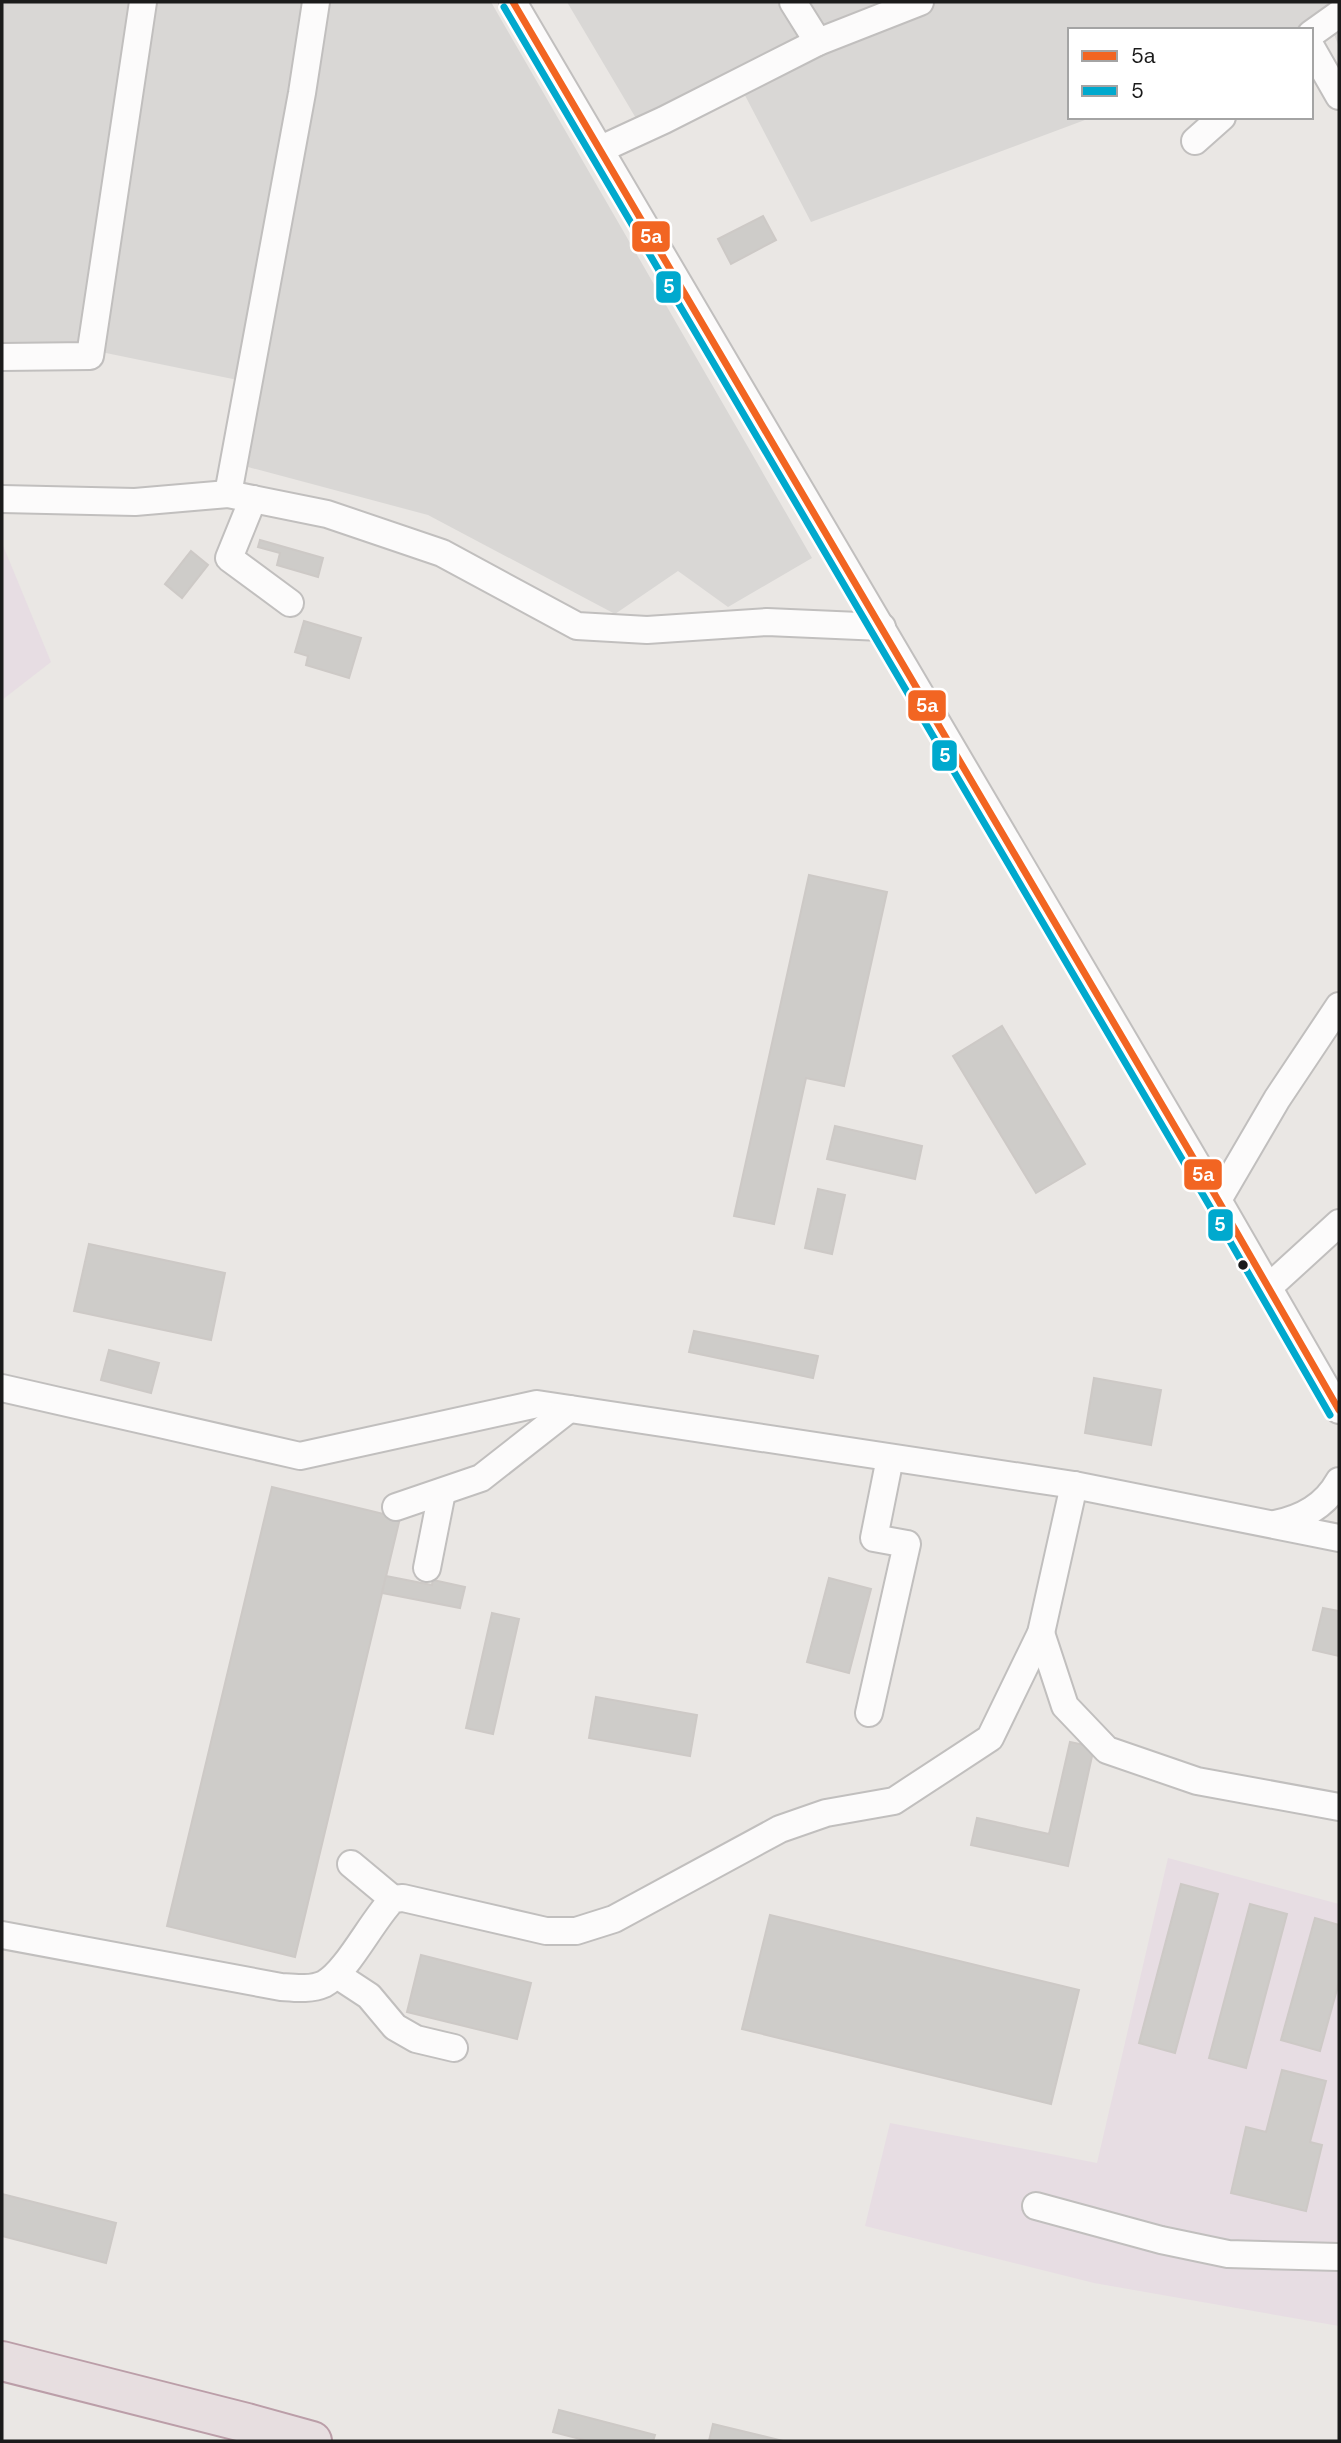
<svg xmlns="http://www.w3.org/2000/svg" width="1341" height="2443" font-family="'DM Sans',sans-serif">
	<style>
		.residential { fill: #d9d7d5 }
		.industrial { fill: #e7dde3 }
		.building { fill: #ceccc9; stroke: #cdc9c6; stroke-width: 2 }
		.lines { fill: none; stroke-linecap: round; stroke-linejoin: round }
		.minor-casing { stroke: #c1bfbe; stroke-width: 30 }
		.highway-casing { stroke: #bb9ea8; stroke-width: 42 }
		.minor { stroke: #fcfbfb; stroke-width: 26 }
		.highway { stroke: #e7dee0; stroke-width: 38 }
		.bus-1-casing { stroke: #fff; stroke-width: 12 }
		.bus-2-casing { stroke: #fff; stroke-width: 12 }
		.bus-1 { stroke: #f26522; stroke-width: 7 }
		.bus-2 { stroke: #00a9ce; stroke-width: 7 }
		.bus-dot { fill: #1b1b1b; stroke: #fff; stroke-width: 2.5 }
		.line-badge { stroke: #fff; stroke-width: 2.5 }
		.badge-label { font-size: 19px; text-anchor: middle; font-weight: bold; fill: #fff }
	</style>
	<rect width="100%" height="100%" fill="#eae7e4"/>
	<g class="residential">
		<polygon points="2,2 491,2 812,558 728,607 678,571 615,614 428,515 248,467 262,385 101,352 2,356"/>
		<polygon points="567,2 1339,2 1339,47 1332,29 1070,30 1070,117 1093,117 811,222 738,82 637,120"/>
	</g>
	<g class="industrial">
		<polygon points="2,543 51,662 2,700"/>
		<polygon points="1168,1858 1339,1904 1339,2326 1094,2283 865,2226 890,2123 1097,2163"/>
	</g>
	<g class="building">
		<polygon points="763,216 776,240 731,264 718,239"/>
		<polygon points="260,540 323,558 318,577 277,565 280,553 258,547"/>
		<polygon points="191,551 208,565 182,598 165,584"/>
		<polygon points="304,621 361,638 349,678 306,665 308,656 295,652"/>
		<polygon points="809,875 887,892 844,1086 806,1078 774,1224 734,1216"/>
		<polygon points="1002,1026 1085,1164 1036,1193 953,1056"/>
		<polygon points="835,1126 922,1146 915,1179 827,1159"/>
		<polygon points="818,1189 845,1195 832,1254 805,1248"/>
		<polygon points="89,1244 225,1273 211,1340 74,1311"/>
		<polygon points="694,1331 818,1356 813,1378 689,1352"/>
		<polygon points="109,1350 159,1363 151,1393 101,1380"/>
		<polygon points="1094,1378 1161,1390 1151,1445 1085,1433"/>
		<polygon points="272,1487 400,1518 295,1957 167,1926"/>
		<polygon points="386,1576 432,1585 433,1580 465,1587 460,1608 382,1593"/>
		<polygon points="829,1578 871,1589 849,1673 807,1662"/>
		<polygon points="1323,1608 1339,1611 1339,1656 1313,1650"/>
		<polygon points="492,1613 519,1619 493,1734 466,1728"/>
		<polygon points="596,1697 697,1715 690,1756 589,1738"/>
		<polygon points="1070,1742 1094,1747 1068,1866 971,1845 977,1818 1049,1834"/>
		<polygon points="1181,1884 1218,1894 1175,2053 1139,2043"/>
		<polygon points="1250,1904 1287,1914 1246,2068 1209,2058"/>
		<polygon points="770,1915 1079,1990 1051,2104 742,2029"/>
		<polygon points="1315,1918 1339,1925 1339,1982 1320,2051 1281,2040"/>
		<polygon points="421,1955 531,1983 517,2039 407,2012"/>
		<polygon points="1282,2070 1326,2081 1310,2142 1322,2145 1306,2211 1231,2193 1246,2127 1266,2132"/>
		<polygon points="2,2194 116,2223 106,2263 2,2236"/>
		<polygon points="559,2410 655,2435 653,2441 588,2441 553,2432"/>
		<polygon points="713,2424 783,2441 709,2441"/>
	</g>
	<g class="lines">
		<defs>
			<g id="minor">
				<polyline points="513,2 1218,1200 1339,1410"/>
				<polyline points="793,2 818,42"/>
				<polyline points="1311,34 1339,14"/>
				<polyline points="1311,47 1339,96"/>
				<polyline points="1195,141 1222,117"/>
				<polyline points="601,149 664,120 818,42 920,2"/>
				<polyline points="2,357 90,356 143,2"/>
				<polyline points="228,494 302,93 316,2"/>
				<polyline points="2,499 135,502 228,494 327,514 442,553 577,626 647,630 767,622 882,627"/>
				<polyline points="253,499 229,558 290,603"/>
				<polyline points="1218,1200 1277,1099 1339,1006"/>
				<polyline points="1269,1287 1339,1223"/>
				<polyline points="2,1388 300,1456 537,1404 1074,1485 1339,1538"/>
				<polyline points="396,1507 481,1478 569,1409"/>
				<path d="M 1275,1524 C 1303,1518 1325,1506 1339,1481"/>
				<polyline points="427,1568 442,1492"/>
				<polyline points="1041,1633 1065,1706 1107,1750 1197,1781 1339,1807"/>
				<polyline points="869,1713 907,1544 874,1538 890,1458"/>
				<polyline points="351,1864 393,1899"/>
				<path d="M 2,1935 L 281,1987 C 295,1988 311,1990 324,1984 C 347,1972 372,1920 393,1899 L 403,1898 L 546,1931 L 576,1931 L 614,1919 L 780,1829 L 826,1813 L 894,1801 L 990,1738 L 1041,1633 L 1074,1485"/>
				<polyline points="337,1975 369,1996 395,2027 416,2039 454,2048"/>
				<polyline points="1036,2206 1161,2240 1228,2254 1339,2257"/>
			</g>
			<polyline id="highway" points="2,2361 247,2423 312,2441"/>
		</defs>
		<use href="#minor" class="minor-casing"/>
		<use href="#highway" class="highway-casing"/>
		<use href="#minor" class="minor"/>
		<use href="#highway" class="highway"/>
		<defs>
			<polyline id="bus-1" points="513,2 1218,1200 1339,1410"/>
			<polyline id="bus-2" points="504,7 1209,1205 1330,1415"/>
		</defs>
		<use href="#bus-1" class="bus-1-casing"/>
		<use href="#bus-2" class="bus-2-casing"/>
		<use href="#bus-1" class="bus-1"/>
		<use href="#bus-2" class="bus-2"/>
	</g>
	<circle class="bus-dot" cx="1243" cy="1265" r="6"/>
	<g class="line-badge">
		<rect x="631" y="220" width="40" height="33" rx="7" fill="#f26522"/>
		<rect x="655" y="270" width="27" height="34" rx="7" fill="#00a9ce"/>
		<rect x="907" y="689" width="40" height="33" rx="7" fill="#f26522"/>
		<rect x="931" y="739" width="27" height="33" rx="7" fill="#00a9ce"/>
		<rect x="1183" y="1158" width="40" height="33" rx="7" fill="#f26522"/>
		<rect x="1207" y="1208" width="27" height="34" rx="7" fill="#00a9ce"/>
	</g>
	<g class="badge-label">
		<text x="651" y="243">5а</text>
		<text x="669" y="293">5</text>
		<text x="927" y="712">5а</text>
		<text x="945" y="762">5</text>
		<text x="1203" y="1181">5а</text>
		<text x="1220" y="1231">5</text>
	</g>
	<rect width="1341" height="2443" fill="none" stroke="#1b1b1b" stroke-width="7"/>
	<rect x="1068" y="28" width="245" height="91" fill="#ffffff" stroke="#a4a4a4" stroke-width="2"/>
	<rect x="1082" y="51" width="35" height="10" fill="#f26522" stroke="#a4a4a4" stroke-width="2"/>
	<text x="1131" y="63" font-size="21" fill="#1b1b1b">5а</text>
	<rect x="1082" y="86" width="35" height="10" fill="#00a9ce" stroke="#a4a4a4" stroke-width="2"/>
	<text x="1131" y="98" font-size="21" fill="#1b1b1b">5</text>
</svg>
